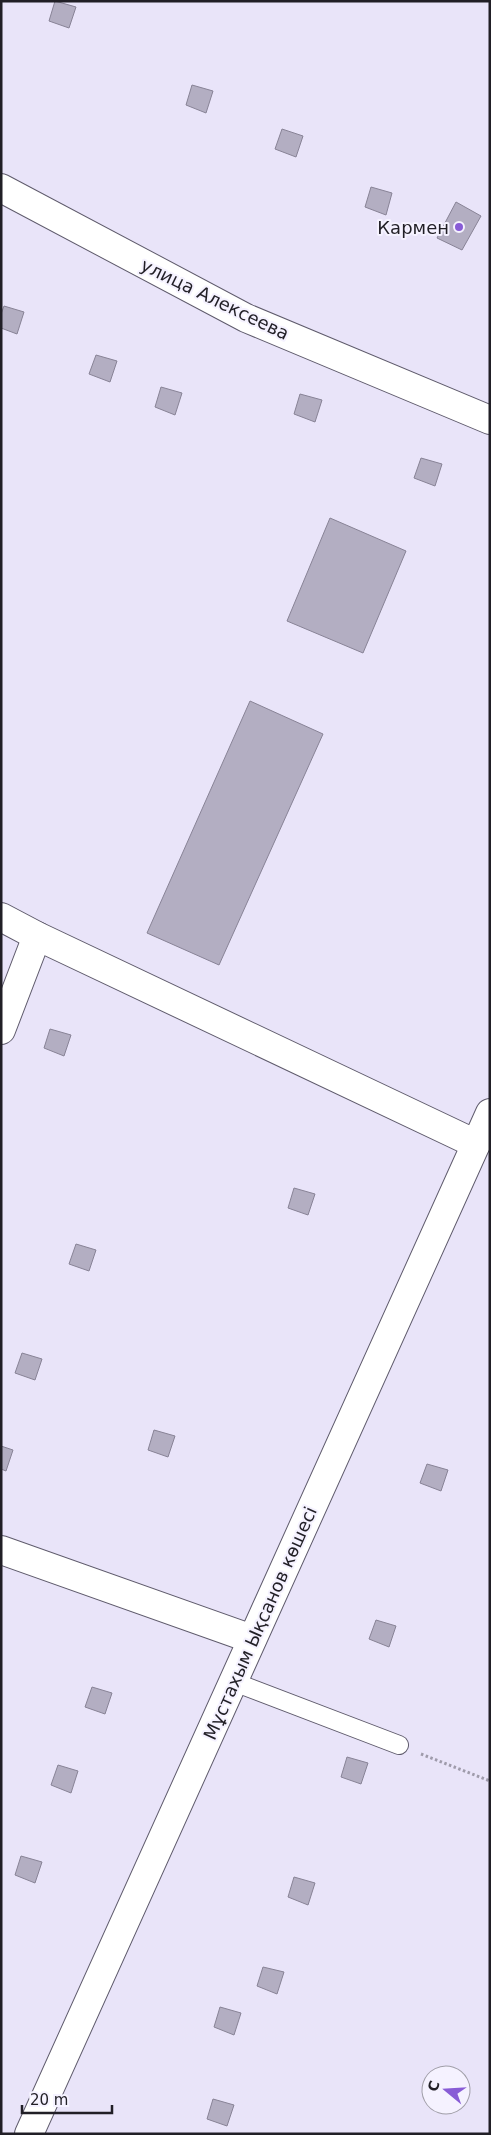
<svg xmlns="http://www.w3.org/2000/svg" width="491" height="2135" font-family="'DejaVu Sans',sans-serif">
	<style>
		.building { fill: #b3aec2; stroke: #888396 }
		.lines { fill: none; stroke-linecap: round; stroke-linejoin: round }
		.service-casing { stroke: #5f5b6c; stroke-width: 20 }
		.minor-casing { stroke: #5f5b6c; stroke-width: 30 }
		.secondary-casing { stroke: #5f5b6c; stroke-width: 30 }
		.path { stroke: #9f9bab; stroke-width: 3; stroke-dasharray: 2.5 2.5; stroke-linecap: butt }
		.service { stroke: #fff; stroke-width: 18 }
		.minor { stroke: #fff; stroke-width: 28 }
		.secondary { stroke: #fff; stroke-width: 28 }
		.poi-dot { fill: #885cd6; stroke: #f5f2ff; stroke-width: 2 }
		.labels { text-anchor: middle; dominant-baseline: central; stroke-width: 4; stroke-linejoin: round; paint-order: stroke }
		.poi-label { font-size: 18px; fill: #211f26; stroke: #f5f2ff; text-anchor: end }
		.street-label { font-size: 18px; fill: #211f26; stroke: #f5f2ff }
	</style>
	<rect width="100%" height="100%" fill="#e9e4f9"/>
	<g class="building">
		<polygon points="55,1 76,7 69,28 49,21"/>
		<polygon points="192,85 213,91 206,113 186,105"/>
		<polygon points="282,129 303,136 296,157 275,149"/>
		<polygon points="371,187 392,193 386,215 365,207"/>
		<polygon points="456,202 481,216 462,250 437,238"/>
		<polygon points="4,306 24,312 17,334 1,328 1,314"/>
		<polygon points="96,355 117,361 110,382 89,374"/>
		<polygon points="161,387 182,393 175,415 155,407"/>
		<polygon points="300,394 322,400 315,422 294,414"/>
		<polygon points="421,458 442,464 435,486 414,478"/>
		<polygon points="330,518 406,551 363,653 287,621"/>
		<polygon points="250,701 323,734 219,965 147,933"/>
		<polygon points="50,1029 71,1035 64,1056 44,1048"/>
		<polygon points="294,1188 315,1194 308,1215 288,1208"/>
		<polygon points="76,1244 96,1250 89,1271 69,1264"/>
		<polygon points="22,1353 42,1359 35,1380 15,1373"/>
		<polygon points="154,1430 175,1436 168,1457 148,1450"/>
		<polygon points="1,1446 13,1450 6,1471 1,1469"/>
		<polygon points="427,1464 448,1470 441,1491 420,1483"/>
		<polygon points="376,1620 396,1626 389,1647 369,1639"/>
		<polygon points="92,1687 112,1693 105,1714 85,1707"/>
		<polygon points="347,1757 368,1763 361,1784 341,1777"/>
		<polygon points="58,1765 78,1771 71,1793 51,1785"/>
		<polygon points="21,1856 42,1862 35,1883 15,1875"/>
		<polygon points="294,1877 315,1883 308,1905 288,1897"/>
		<polygon points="263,1967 284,1972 277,1994 257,1986"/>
		<polygon points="220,2007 241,2013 234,2035 214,2027"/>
		<polygon points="213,2099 234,2105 227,2126 207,2119"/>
	</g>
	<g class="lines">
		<defs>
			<polyline id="service" points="234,1682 399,1745"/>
			<g id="minor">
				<polyline points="1,188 246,318 490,420"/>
				<polyline points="1,917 37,936 476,1144"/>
				<polyline points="1,1030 37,936"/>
				<polyline points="1,1550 252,1639"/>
			</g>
			<polyline id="secondary" points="29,2134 490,1113"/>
		</defs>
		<use href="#service" class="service-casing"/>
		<use href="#minor" class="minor-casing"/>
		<use href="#secondary" class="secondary-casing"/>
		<polyline class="path" points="421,1754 490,1781"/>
		<use href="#service" class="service"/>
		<use href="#minor" class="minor"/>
		<use href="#secondary" class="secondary"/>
	</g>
	<circle class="poi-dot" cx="459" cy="227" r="5"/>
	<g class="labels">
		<g class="poi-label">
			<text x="449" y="227">Кармен</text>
		</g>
		<g class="street-label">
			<text transform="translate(215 299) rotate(26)">улица Алексеева</text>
			<text transform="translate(260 1623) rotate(-66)">Мұстахым Ықсанов көшесі</text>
		</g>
	</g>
	<rect width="491" height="2135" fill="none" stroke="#211f26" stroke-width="5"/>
	<g transform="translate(446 2090) rotate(288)"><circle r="24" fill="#f5f2ff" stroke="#a09ea8"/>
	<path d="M0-4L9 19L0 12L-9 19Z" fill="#885cd6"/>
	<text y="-8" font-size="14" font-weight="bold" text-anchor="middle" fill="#211f26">С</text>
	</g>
	<path d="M22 2105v8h90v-8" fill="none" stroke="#211f26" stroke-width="2.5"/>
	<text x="30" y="2105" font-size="15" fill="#211f26" stroke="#f5f2ff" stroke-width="4" paint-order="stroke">20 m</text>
</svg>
